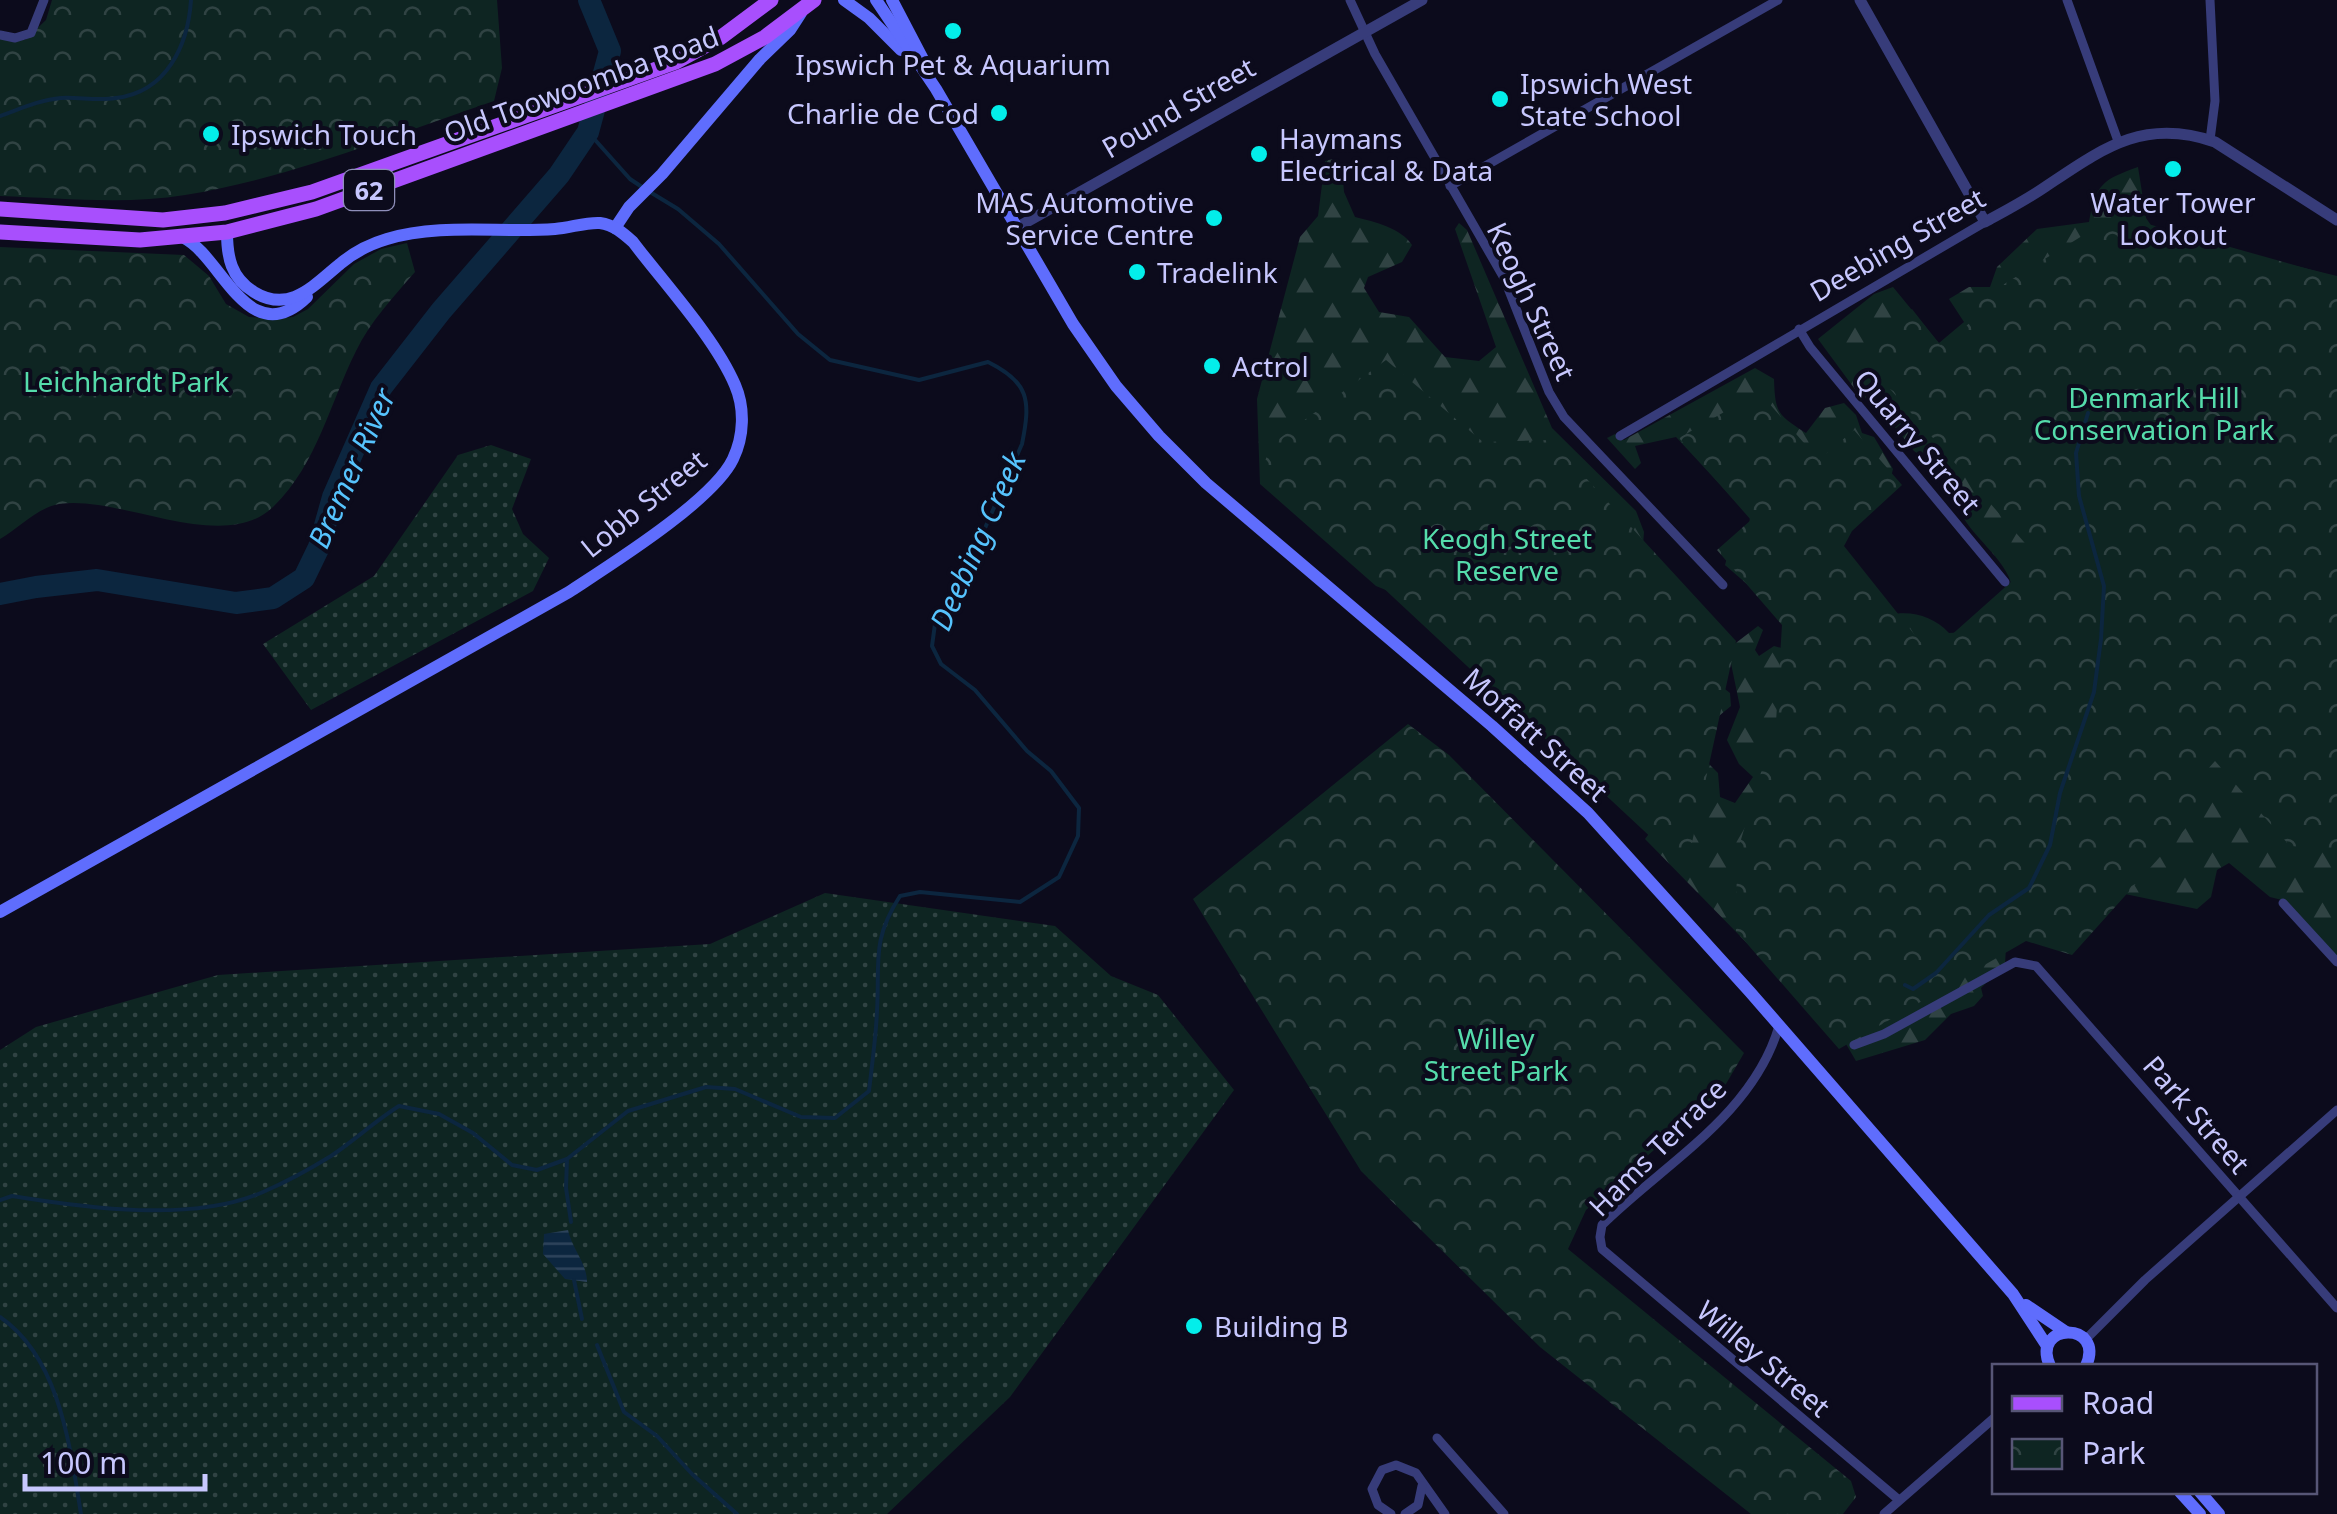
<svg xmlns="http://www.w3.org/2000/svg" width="2337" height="1514" font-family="'Noto Sans',sans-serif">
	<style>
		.grass { fill: url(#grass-dots) }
		.forest { fill: url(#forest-firs) }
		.park { fill: url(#park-crowns) }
		.water { fill: url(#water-rules) }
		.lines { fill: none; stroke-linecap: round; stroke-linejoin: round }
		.stream { stroke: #0c263f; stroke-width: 4 }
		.river { stroke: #0c263f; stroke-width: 22 }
		.minor { stroke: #373c7a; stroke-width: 9 }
		.tertiary { stroke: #373c7a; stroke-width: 11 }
		.secondary { stroke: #5f6dfd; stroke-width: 12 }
		.primary { stroke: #a84ffd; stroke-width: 15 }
		.poi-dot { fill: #03eeea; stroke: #0c0b1c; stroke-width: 4 }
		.labels { text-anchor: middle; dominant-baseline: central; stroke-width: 8; stroke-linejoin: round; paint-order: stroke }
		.shield { fill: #0c0b1c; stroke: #8f8fba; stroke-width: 2.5 }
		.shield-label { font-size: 25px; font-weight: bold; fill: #c7c7fe }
		.poi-label { font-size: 28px; fill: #c7c7fe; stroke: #0c0b1c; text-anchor: start }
		.street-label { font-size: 28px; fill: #c7c7fe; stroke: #0c0b1c }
		.park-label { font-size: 28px; fill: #55dcab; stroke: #0c0b1c }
		.water-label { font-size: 30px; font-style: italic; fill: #56c3fd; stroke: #0c0b1c }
	</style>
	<defs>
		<pattern id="grass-dots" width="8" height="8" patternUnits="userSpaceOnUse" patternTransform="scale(2.5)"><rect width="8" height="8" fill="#0e2522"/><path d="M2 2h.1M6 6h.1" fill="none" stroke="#304343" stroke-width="1.8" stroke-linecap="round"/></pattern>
		<pattern id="forest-firs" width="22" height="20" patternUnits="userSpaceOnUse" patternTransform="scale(2.5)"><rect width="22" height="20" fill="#0e2522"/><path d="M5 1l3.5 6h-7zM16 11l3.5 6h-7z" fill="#304343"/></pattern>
		<pattern id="park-crowns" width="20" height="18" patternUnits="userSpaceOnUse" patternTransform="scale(2.5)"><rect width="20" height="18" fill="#0e2522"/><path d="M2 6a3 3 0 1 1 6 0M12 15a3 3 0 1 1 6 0" fill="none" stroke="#304343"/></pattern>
		<pattern id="water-rules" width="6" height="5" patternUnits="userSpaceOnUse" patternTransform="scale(2.5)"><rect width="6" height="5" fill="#0c263f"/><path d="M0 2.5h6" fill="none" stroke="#2e445c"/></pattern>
	</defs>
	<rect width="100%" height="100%" fill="#0c0b1c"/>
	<g class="grass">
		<polygon points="491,445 531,459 512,509 523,534 549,558 533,591 311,710 263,644 374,576 458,455"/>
		<polygon points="825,893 1055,926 1111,976 1158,995 1234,1090 1010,1397 887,1514 0,1514 0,1050 36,1027 218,975 710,944"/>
	</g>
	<path class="forest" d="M 1333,159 L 1342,168 L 1344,192 L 1355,217 C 1375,222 1401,228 1412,245 L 1402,262 L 1368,277 L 1364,288 L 1379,312 L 1409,317 L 1445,357 L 1479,361 L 1496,347 L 1455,229 L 1459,223 L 1467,230 L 1552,428 L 1636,511 L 1644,532 L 1643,545 L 1700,670 L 1730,693 L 1731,706 L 1708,725 L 1678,733 L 1718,773 L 1720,797 L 1735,803 L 1753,777 L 1739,764 L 1727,740 L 1740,707 L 1728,649 L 1758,626 L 1763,630 L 1755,650 L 1759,656 L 1774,646 L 1785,649 L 1843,723 L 1771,605 L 1725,565 L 1730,547 L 1748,533 L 1750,517 L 1676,437 L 1635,446 L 1641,463 L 1635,469 L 1607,438 L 1615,434 L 1624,440 L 1755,368 L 1774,379 C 1775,413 1778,415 1806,433 L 1825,408 L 1844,403 L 1856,415 L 1862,433 L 1874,437 L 1893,469 L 1890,481 L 1836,541 L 1889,615 C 1911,610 1933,616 1949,633 L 1966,632 L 2012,587 C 2006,553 1952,526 1957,492 L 1940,470 L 1914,451 L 1881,410 L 1857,392 L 1818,339 L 1874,294 L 1893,287 L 1939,343 L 1964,322 L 1949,299 L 1969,287 L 1990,287 L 1997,267 L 2037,229 L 2089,222 C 2096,184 2102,180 2138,167 L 2146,218 L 2161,240 L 2255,256 L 2337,276 L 2337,957 L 2286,901 L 2270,897 L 2229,863 L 2217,870 L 2211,897 L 2197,909 L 2125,894 L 2048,922 L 2006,947 L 2005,964 L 1981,988 L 1983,996 L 1974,1006 L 1951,1014 L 1925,1040 L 1856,1061 L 1846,1044 L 1645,839 L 1665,813 L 1428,607 L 1376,586 L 1260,484 L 1257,399 L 1300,237 L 1318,216 L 1325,161 Z"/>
	<g class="park">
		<path d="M 52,0 L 497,0 L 502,68 L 494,101 C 393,135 291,178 185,195 C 125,205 61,198 0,196 L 0,37 L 25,40 L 46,20 Z"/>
		<polygon points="2116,215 2337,277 2337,849 2290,846 2215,761 2199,779 2193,820 2072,955 2026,941 1839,1049 1736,931 1737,853 1776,722 1782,625 1717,550 1751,520 1679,438 1759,392 1819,460 1854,430 1902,485 1852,531 1844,546 1930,654 2038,558 1856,350 1912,309 1940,345 1974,320 1967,307"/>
		<path d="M 407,243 L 415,272 C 394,296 370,322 356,351 C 330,403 317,464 274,506 C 224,556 119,494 59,504 C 37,508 19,528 0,539 L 0,247 L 184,255 L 209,276 L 226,304 L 249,317 L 276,319 L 293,317 L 308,309 L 354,264 L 381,249 Z"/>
		<polygon points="1386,360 1483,442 1551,440 1736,641 1686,870 1260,473 1272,444"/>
		<polygon points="1408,724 1449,755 1744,1053 1723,1089 1586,1210 1568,1249 1851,1481 1856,1497 1843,1514 1751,1514 1540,1347 1361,1171 1193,899"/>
	</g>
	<path class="water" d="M 568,1230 C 572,1249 587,1263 587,1282 L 565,1279 L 543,1254 L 544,1234 Z"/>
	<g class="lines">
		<g class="stream">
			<path d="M 0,116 C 20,109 39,100 61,98 C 79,97 98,101 116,98 C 167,92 188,45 191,0"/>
			<polyline points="588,132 630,179 642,187"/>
			<polyline points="1905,985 1913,989 1936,973 1989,915 2029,888 2050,845 2060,793 2094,692 2101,639 2104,586 2079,496 2076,453 2088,413"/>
			<polyline points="567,1159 566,1188 571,1222"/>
			<path d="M 0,1200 L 12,1196 C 86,1208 193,1223 263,1192 C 286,1182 310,1169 331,1156 C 355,1140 375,1121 399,1106 L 439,1114 L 473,1133 L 512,1165 L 537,1170 L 567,1159 L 628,1111 L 706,1087 L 735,1089 L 801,1117 L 835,1118 L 869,1091 C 872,1064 876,1037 877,1011 C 880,962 871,941 900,896 L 920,892 L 1020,902 L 1059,877 L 1078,836 L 1079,808 L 1051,771 L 1027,751 L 975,690 L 941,664 L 932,646 L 935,624 L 952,603 L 1022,444 C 1031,400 1029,382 988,362 L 919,380 L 830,360 L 798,334 L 719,244 L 678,209 L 650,192"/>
			<polyline points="574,1280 582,1319"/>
			<path d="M 0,1317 C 60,1358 70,1447 81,1514"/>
			<polyline points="597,1345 624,1412 657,1436 692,1474 737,1514"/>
		</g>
		<polyline class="river" points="0,594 36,587 97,580 236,603 273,598 304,578 319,547 333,497 381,388 441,311 559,175 588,132 610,51 589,0"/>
		<g class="minor">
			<polyline points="1350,0 1375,54 1504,278 1549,392 1564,417 1723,585"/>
			<polyline points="2067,0 2118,141"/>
			<polyline points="2210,0 2215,101 2210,140"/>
			<polyline points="0,35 15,38 31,33 44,0"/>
			<polyline points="1450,186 1778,0"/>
			<polyline points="1799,329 1810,347 2005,582"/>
			<polyline points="1620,436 1985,222"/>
			<polyline points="2283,903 2337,962"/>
			<path d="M 1779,1026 C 1753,1115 1665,1163 1602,1225 L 1600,1237 L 1602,1249 L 1899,1500"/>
			<polyline points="1854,1045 1884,1034 2015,962 2036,966 2337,1308"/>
			<polyline points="2085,1340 2145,1280 2337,1110"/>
			<polyline points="1437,1438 1504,1514"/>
			<polyline points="1391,1514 1378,1505 1372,1489 1382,1470 1396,1465 1416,1473 1445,1514"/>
			<polyline points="1405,1514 1418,1505 1422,1486"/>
			<polyline points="1884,1514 1994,1418"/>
		</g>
		<g class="tertiary">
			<path d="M 1860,0 L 1985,222 C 2005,211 2026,200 2045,187 C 2102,149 2143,117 2215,142 L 2337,220"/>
			<polyline points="1016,228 1422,0"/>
		</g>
		<g class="secondary">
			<polyline points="844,0 869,18 901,50"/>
			<polyline points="876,0 936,89 1073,324 1116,386 1159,436 1206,483 1492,726 1588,813 1750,992 2013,1294 2047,1346"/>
			<polyline points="892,0 925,63"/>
			<polyline points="615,228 629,207 662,174 760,59 790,30 801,13"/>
			<path d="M 184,238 C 222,257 249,353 307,297"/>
			<path d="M 0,912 L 569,592 C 610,565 713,501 733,459 C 744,436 745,408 735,385 C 715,338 664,283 633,242 C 623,233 614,225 600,223 C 586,222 570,228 555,229 C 500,233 439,223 387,239 C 370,244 353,253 340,264 C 314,285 290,314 254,292 C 231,278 227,257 227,232"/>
			<polyline points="2026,1305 2066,1332"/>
			<path d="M 2050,1366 C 2030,1322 2106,1321 2086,1366"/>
			<polyline points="2180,1492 2200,1514"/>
			<polyline points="2200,1492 2219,1514"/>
		</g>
		<g class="primary">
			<polyline points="0,209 163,220 225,213 312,192 676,62 720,38 771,0"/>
			<polyline points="0,232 140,240 227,232 316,209 715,64 765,37 814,0"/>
		</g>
	</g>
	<g class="poi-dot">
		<circle cx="953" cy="31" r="10"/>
		<circle cx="1500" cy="99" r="10"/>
		<circle cx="999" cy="113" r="10"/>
		<circle cx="211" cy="134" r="10"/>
		<circle cx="1259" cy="154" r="10"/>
		<circle cx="2173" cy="169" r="10"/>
		<circle cx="1214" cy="218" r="10"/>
		<circle cx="1137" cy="272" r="10"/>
		<circle cx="1212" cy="366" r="10"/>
		<circle cx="1194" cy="1326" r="10"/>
	</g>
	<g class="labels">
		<rect class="shield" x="344" y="170" width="50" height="40" rx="8"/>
		<g class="shield-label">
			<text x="369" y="190">62</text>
		</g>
		<g class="poi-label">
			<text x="953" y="64" text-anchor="middle">Ipswich Pet &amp; Aquarium</text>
			<text x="1520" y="83">Ipswich West<tspan x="1520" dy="32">State School</tspan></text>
			<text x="979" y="113" text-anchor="end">Charlie de Cod</text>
			<text x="231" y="134">Ipswich Touch</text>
			<text x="1279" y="138">Haymans<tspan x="1279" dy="32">Electrical &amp; Data</tspan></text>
			<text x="1194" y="202" text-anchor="end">MAS Automotive<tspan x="1194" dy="32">Service Centre</tspan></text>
			<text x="2173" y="202" text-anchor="middle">Water Tower<tspan x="2173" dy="32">Lookout</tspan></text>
			<text x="1157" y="272">Tradelink</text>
			<text x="1232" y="366">Actrol</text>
			<text x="1214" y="1326">Building B</text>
		</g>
		<g class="street-label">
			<text transform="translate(581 84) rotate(-20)">Old Toowoomba Road</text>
			<text transform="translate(1178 107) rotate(-30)">Pound Street</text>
			<text transform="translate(1897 244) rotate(-30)">Deebing Street</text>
			<text transform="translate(1532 301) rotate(65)">Keogh Street</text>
			<text transform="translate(1918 441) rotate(50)">Quarry Street</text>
			<text transform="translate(643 503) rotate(-39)">Lobb Street</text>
			<text transform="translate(1536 734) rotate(42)">Moffatt Street</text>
			<text transform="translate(2197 1114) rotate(49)">Park Street</text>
			<text transform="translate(1657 1147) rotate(-45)">Hams Terrace</text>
			<text transform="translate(1764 1358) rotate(40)">Willey Street</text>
		</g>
		<g class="park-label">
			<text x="126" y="381">Leichhardt Park</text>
			<text x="2154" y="397">Denmark Hill<tspan x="2154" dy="32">Conservation Park</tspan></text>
			<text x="1507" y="538">Keogh Street<tspan x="1507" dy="32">Reserve</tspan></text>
			<text x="1496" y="1038">Willey<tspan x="1496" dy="32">Street Park</tspan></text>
		</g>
		<g class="water-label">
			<text transform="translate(351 468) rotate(-66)">Bremer River</text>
			<text transform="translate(977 541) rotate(-66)">Deebing Creek</text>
		</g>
	</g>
	<rect x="1992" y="1364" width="325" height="130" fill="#0c0b1c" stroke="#575676" stroke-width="2.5"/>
	<rect x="2012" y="1396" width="50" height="15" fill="#a84ffd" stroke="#575676" stroke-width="2.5"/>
	<text x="2082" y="1414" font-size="30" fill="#c7c7fe">Road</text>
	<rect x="2012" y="1439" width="50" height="30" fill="url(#park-crowns)" stroke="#575676" stroke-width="2.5"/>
	<text x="2082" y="1464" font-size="30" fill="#c7c7fe">Park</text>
	<path d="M25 1474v15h180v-15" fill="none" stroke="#c7c7fe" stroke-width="5"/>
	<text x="40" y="1474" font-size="30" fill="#c7c7fe" stroke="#0c0b1c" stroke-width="8" paint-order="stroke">100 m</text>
</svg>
